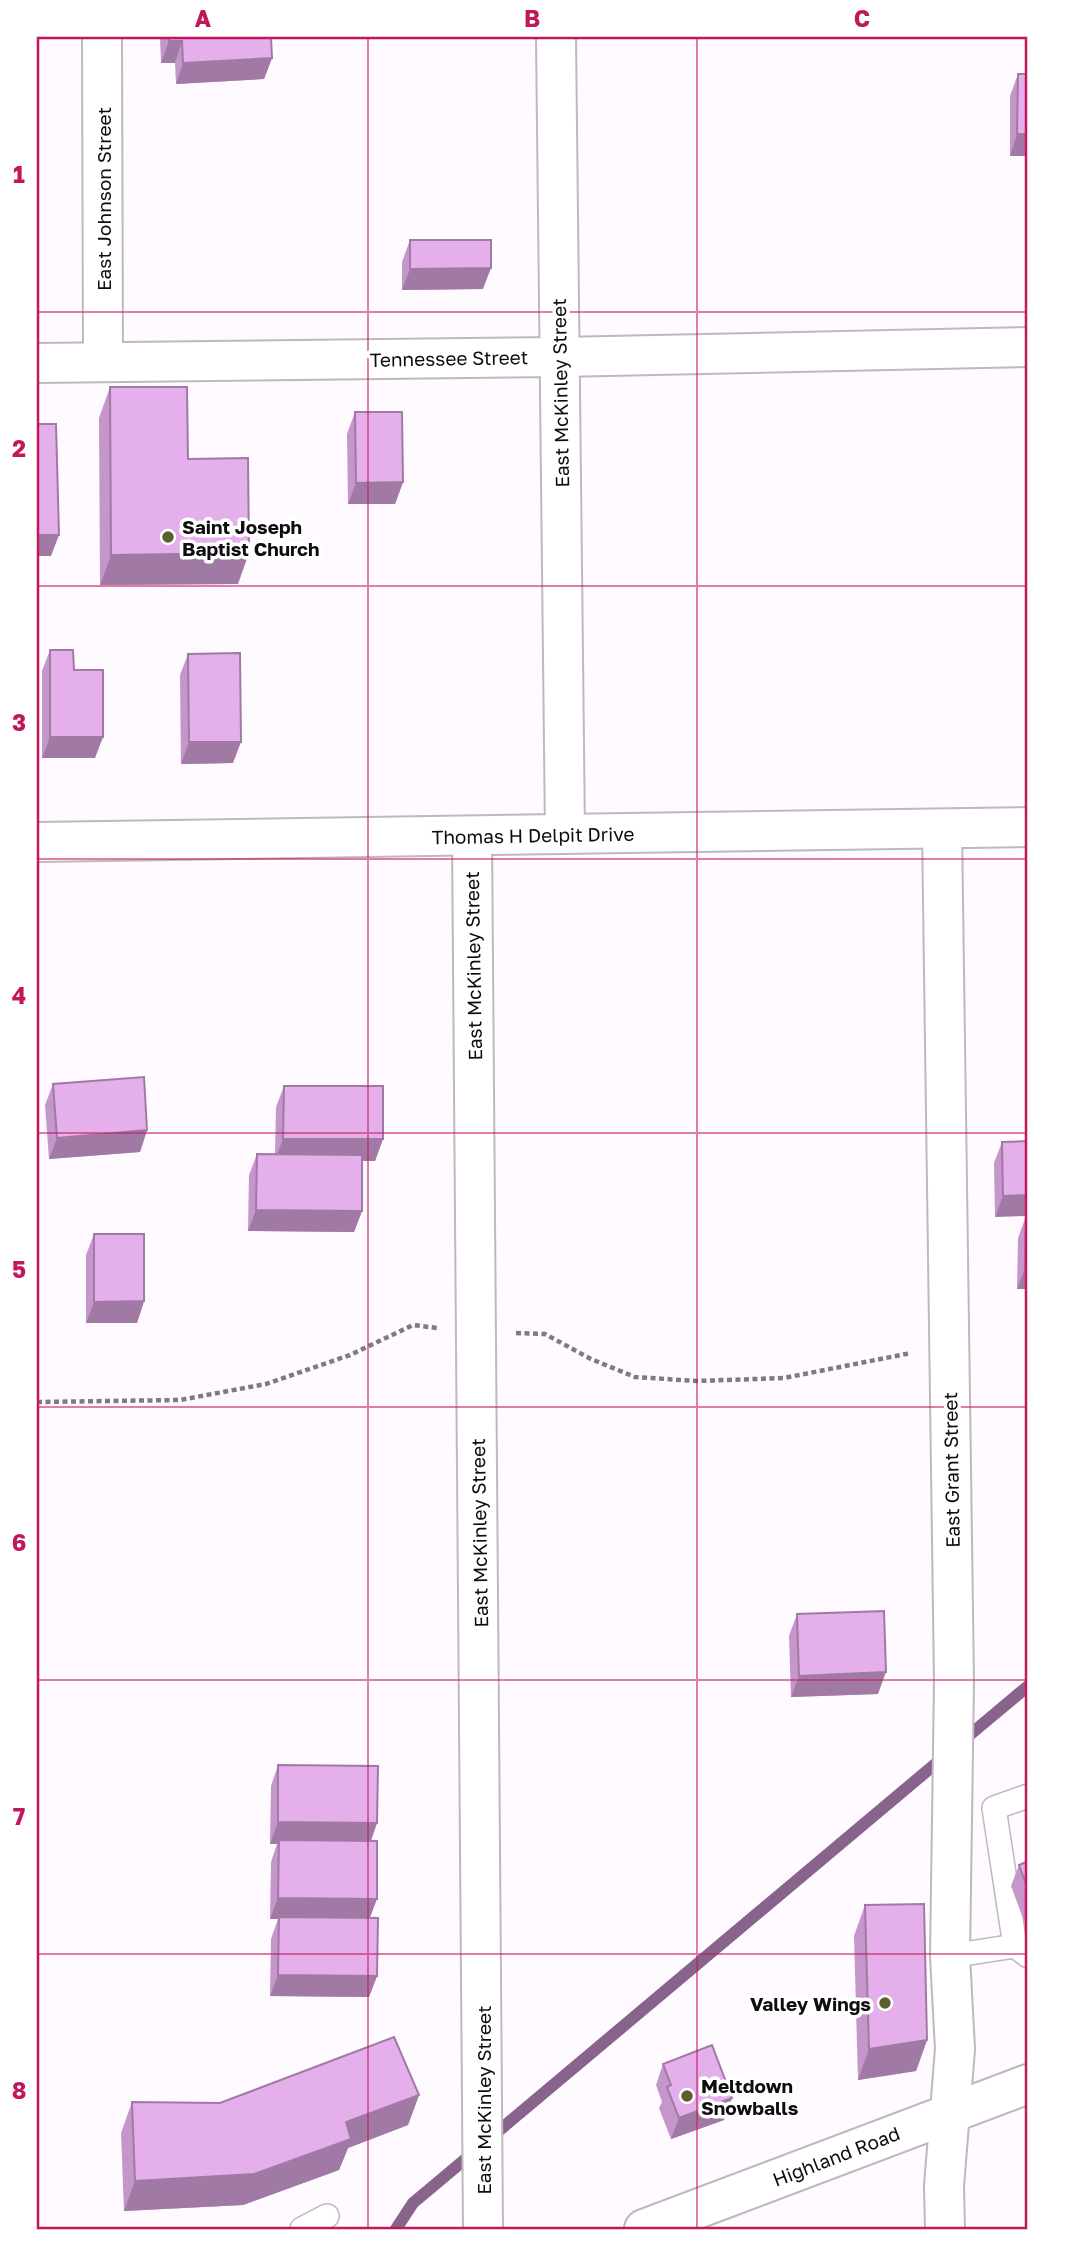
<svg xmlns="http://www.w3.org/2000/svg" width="1065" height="2266" font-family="'Golos Text',sans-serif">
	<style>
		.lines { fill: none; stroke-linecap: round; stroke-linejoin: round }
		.stream { stroke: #88648d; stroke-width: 12 }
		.service-casing { stroke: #c1b6c2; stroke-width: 26 }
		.minor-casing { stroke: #c1b6c2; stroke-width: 42 }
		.tertiary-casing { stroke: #c1b6c2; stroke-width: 42 }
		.secondary-casing { stroke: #c1b6c2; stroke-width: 42 }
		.path { stroke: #7e7b7f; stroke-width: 4.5; stroke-dasharray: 5 3.5; stroke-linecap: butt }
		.service { stroke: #fff; stroke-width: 23 }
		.minor { stroke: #fff; stroke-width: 38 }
		.tertiary { stroke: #fff; stroke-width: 38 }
		.secondary { stroke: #fff; stroke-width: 38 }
		.wall { fill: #c496ca }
		.shaded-wall { fill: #a07aa4 }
		.building { fill: #e4afeb; stroke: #a07aa4; stroke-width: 2 }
		.grid { fill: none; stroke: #c2185b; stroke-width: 2; stroke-opacity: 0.55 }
		.poi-dot { fill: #5d602e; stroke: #fff; stroke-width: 2.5 }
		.labels { text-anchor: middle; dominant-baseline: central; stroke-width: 7; stroke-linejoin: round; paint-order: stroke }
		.street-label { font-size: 19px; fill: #0f0c10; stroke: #fff }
		.poi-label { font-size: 19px; font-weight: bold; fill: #0f0c10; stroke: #fff; text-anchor: start }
		.neatline { fill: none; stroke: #c2185b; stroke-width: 2.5 }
		.grid-label { font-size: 23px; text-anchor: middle; font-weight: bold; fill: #c2185b }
	</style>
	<rect width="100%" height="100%" fill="#fefaff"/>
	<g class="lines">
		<g class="stream">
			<polyline points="960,1743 1028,1686"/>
			<polyline points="489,2139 946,1755"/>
			<polyline points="396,2229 413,2203 475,2151"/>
		</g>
		<defs>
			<g id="service">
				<polyline points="1028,1796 994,1808 1015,1946 1028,1956"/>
				<polyline points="950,1956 1015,1946"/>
				<polyline points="302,2229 327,2216"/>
			</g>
			<g id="minor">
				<polyline points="102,37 103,361"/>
				<polyline points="556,37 565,834"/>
				<polyline points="37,363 560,357 1028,347"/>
				<polyline points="942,829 954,1682 950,1956 955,2049 944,2186 945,2229"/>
			</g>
			<g id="tertiary">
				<polyline points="472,836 483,2229"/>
				<polyline points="644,2229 1028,2084"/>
			</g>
			<polyline id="secondary" points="37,842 1028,827"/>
		</defs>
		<use href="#service" class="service-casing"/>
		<use href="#minor" class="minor-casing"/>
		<use href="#tertiary" class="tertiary-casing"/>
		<use href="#secondary" class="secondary-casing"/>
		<g class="path">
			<polyline points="516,1333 545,1334 591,1359 635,1377 697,1381 784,1378 911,1353"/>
			<polyline points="37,1402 180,1400 266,1384 350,1355 413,1325 437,1328"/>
		</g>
		<use href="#service" class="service"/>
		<use href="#minor" class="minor"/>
		<use href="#tertiary" class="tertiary"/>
		<use href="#secondary" class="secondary"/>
	</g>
	<g class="wall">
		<polygon points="160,37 271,37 272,58 264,79 176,84 175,63 161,63"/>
		<polygon points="1018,74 1028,156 1010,156 1010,96"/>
		<polygon points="410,240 483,289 402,290 402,262"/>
		<polygon points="110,387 188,459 238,584 100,585 99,418"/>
		<polygon points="355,412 403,482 395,504 348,504 347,434"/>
		<polygon points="50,650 95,758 42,758 42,671"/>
		<polygon points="188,654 233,763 181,764 180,675"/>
		<polygon points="53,1084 147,1130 140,1152 49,1159 45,1105"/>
		<polygon points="284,1086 383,1139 375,1161 362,1161 362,1211 354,1232 248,1231 249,1175 257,1154 275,1154 276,1107"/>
		<polygon points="1028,1141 995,1217 994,1163 1002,1142"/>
		<polygon points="1026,1216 1028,1289 1017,1289 1018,1238"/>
		<polygon points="94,1234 144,1301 137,1323 86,1323 86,1255"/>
		<polygon points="797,1614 878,1694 791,1697 789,1636"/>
		<polygon points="278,1765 377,1823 371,1841 370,1918 377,1976 369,1997 270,1996 271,1939 278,1919 270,1919 271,1862 277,1844 270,1844 271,1786"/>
		<polygon points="1028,1861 1028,1929 1027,1929 1011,1886 1019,1865"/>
		<polygon points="865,1905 927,2040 916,2071 858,2080 854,1936"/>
		<polygon points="663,2064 732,2098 724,2120 671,2139 659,2108 662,2102 656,2085"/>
		<polygon points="419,2095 408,2125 348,2148 339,2170 243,2205 124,2211 121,2133 132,2102 220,2103"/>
	</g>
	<g class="shaded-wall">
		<polygon points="169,41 182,41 175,63 161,63"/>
		<polygon points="272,58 264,79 176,84 183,63"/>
		<polygon points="1017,134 1028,134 1028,156 1010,156"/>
		<polygon points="491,268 483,289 402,290 410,269"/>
		<polygon points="403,482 395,504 348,504 356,483"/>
		<polygon points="37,535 59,535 51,556 37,556"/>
		<polygon points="249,553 238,584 100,585 111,555"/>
		<polygon points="50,737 103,737 95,758 42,758"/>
		<polygon points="189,742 241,742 233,763 181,764"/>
		<polygon points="147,1130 140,1152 49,1159 57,1138"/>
		<polygon points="283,1139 383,1139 375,1161 275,1160"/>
		<polygon points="1028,1195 1028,1216 995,1217 1003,1196"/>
		<polygon points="256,1210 362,1211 354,1232 248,1231"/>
		<polygon points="1025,1268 1028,1268 1028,1289 1017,1289"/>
		<polygon points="144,1301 137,1323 86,1323 94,1302"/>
		<polygon points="886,1672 878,1694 791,1697 799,1676"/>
		<polygon points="278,1822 377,1823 369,1845 279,1840 277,1844 270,1844"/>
		<polygon points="278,1898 377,1899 369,1920 279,1917 278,1919 270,1919"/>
		<polygon points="278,1975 377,1976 369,1997 270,1996"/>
		<polygon points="927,2040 916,2071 858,2080 869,2049"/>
		<polygon points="419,2095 408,2125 348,2148 339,2170 243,2205 124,2211 135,2181 346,2122"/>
		<polygon points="732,2098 724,2120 671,2139 679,2118"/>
	</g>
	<g class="building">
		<polygon points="169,37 271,37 272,58 183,63 182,41 169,41"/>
		<polygon points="1018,74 1028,74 1028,134 1017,134"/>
		<polygon points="410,240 491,240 491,268 410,269"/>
		<polygon points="110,387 187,387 188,459 248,458 249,553 111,555"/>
		<polygon points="355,412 402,412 403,482 356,483"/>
		<polygon points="37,424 56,424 59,535 37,535"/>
		<polygon points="50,650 73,650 74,670 103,670 103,737 50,737"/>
		<polygon points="240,653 241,742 189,742 188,654"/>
		<polygon points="144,1077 147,1130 57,1138 53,1084"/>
		<polygon points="284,1086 383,1086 383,1139 283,1139"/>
		<polygon points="1028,1141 1028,1195 1003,1196 1002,1142"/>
		<polygon points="257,1154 362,1155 362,1211 256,1210"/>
		<polygon points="1026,1216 1028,1217 1028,1268 1025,1268"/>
		<polygon points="94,1234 144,1234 144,1301 94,1302"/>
		<polygon points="884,1611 886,1672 799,1676 797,1614"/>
		<polygon points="278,1765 378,1766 377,1823 278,1822"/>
		<polygon points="279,1840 377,1841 377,1899 278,1898"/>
		<polygon points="1028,1861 1028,1889 1019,1865"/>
		<polygon points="924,1904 927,2040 869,2049 865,1905"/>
		<polygon points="279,1917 378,1918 377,1976 278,1975"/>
		<polygon points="394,2037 419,2095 346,2122 351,2139 254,2174 135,2181 132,2102 220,2103"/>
		<polygon points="712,2045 732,2098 679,2118 667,2087 671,2085 663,2064"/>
	</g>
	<path class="grid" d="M 368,37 L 368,2229M 697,37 L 697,2229M 37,312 L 1028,312M 37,586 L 1028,586M 37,859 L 1028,859M 37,1133 L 1028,1133M 37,1407 L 1028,1407M 37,1680 L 1028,1680M 37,1954 L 1028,1954"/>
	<g class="poi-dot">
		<circle cx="168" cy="537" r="7"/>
		<circle cx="885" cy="2003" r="7"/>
		<circle cx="687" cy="2096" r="7"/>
	</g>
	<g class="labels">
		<g class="street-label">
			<text transform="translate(103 199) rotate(-90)">East Johnson Street</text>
			<text transform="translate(449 358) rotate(-1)">Tennessee Street</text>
			<text transform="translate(560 393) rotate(-91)">East McKinley Street</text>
			<text transform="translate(533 835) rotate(-1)">Thomas H Delpit Drive</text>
			<text transform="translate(473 966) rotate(-91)">East McKinley Street</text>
			<text transform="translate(951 1470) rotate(-91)">East Grant Street</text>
			<text transform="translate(479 1533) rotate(-91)">East McKinley Street</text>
			<text transform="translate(483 2100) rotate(-90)">East McKinley Street</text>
			<text transform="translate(836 2156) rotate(-21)">Highland Road</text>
		</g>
		<g class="poi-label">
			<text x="182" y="526">Saint Joseph<tspan x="182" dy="22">Baptist Church</tspan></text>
			<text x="871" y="2003" text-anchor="end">Valley Wings</text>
			<text x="701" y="2085">Meltdown<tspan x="701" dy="22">Snowballs</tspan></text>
		</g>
	</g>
	<rect width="1065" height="2266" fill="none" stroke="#ffffff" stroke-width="77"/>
	<rect x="38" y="38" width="988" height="2190" class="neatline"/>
	<g class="grid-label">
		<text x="203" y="27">A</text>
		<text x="532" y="27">B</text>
		<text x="862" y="27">C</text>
		<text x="19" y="183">1</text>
		<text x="19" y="457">2</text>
		<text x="19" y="731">3</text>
		<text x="19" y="1004">4</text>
		<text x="19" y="1278">5</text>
		<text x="19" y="1551">6</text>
		<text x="19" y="1825">7</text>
		<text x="19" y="2099">8</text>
	</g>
</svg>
